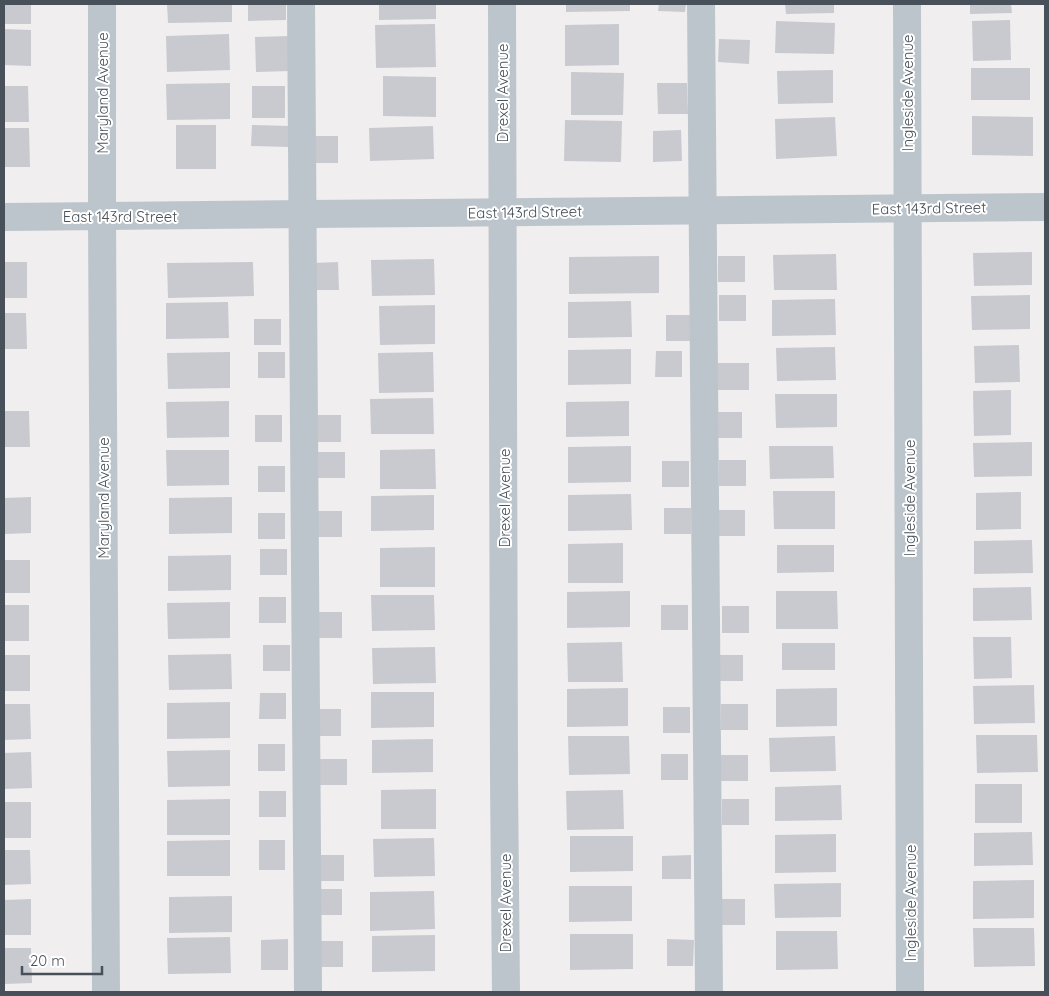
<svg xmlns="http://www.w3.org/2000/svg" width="1049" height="996" font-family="Quicksand,sans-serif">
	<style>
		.building { fill: #c9cad0 }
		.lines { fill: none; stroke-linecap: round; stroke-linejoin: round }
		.minor { stroke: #bdc5cc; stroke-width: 28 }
		.labels { text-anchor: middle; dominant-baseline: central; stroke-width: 4; stroke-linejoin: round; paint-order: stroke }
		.street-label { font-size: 15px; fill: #485159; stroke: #fff }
	</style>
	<rect width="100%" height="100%" fill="#f0eeee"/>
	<g class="building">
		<rect x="4" y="4" width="27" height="20"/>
		<polygon points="167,4 232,4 232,22 168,23"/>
		<polygon points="248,4 286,4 286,20 248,21"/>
		<polygon points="379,4 436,4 436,19 379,20"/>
		<polygon points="566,4 630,4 630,11 566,12"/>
		<polygon points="659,4 686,4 685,12 658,11"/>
		<polygon points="785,4 834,4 834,13 786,14"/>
		<polygon points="970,4 1011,4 1012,13 970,14"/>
		<polygon points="1010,20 1011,60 973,61 972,21"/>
		<polygon points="776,21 835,23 834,54 775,53"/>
		<polygon points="435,24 436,67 376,68 375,25"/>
		<polygon points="619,24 619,65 565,66 565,25"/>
		<polygon points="4,29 31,30 31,66 4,65"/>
		<polygon points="229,34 230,70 167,72 166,36"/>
		<polygon points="289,36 290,71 256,72 255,37"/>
		<polygon points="719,39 750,40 749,64 718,62"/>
		<rect x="971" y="68" width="59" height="32"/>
		<polygon points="833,70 833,103 778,104 777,71"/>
		<polygon points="571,72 624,73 623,115 571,115"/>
		<polygon points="383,76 436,77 436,117 383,116"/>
		<polygon points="230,83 230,119 167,120 166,84"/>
		<polygon points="657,83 687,83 688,114 658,114"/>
		<polygon points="4,86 28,86 29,122 4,122"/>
		<rect x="252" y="86" width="33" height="32"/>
		<polygon points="972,116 1033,117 1033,156 972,155"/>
		<polygon points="835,117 837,156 776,159 775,119"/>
		<polygon points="565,120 622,121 621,162 564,161"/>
		<rect x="176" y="125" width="40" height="44"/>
		<polygon points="252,125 290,126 289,147 251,146"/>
		<polygon points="433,126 434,159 370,161 369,128"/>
		<polygon points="4,128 29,128 30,167 4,167"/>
		<polygon points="681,130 682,161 653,162 653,131"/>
		<rect x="312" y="136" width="26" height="27"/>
		<polygon points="1032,252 1032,285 974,286 973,253"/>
		<polygon points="836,254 837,290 774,290 773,255"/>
		<polygon points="659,256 659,293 569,294 569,257"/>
		<rect x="718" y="256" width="27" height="26"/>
		<polygon points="434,259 435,295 372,296 371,260"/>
		<rect x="4" y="262" width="23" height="36"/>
		<polygon points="253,262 254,296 168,298 167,263"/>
		<polygon points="338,262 339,290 314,290 313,263"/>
		<rect x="719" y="295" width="27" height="26"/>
		<polygon points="1030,295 1030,329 972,330 971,296"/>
		<polygon points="835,299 836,335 772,336 772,300"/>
		<polygon points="631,301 632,337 568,338 568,302"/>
		<polygon points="228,302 229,338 166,339 166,303"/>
		<polygon points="435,305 435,344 380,345 379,306"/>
		<polygon points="4,313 26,313 27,349 4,349"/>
		<rect x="666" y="315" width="27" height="26"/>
		<rect x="254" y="319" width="27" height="26"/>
		<polygon points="1019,345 1020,382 975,383 974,346"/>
		<polygon points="835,347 836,380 777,381 776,348"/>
		<polygon points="631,349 631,384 568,385 568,350"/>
		<polygon points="656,351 682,351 682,377 655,377"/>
		<polygon points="230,352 230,388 168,389 167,353"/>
		<rect x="258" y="352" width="27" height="26"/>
		<polygon points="433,352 434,392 379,393 378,353"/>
		<rect x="716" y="363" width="33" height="27"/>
		<polygon points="1011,390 1011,435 974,436 973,391"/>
		<polygon points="775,394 837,394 837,427 776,428"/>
		<polygon points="433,398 434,434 371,434 370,399"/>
		<polygon points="229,401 229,437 167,438 166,402"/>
		<polygon points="629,401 629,436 566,437 566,402"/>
		<polygon points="4,411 29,411 30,447 4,447"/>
		<rect x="715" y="412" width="27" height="26"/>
		<rect x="255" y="415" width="27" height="27"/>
		<polygon points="315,415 341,415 341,442 314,442"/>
		<polygon points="1032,442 1032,476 974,477 973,443"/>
		<polygon points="631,446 631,482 568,483 568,447"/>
		<polygon points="769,446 833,446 834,478 770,479"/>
		<polygon points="435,449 436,489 380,489 380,450"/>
		<polygon points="166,450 229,450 229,485 167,486"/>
		<rect x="318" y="452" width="27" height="26"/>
		<rect x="719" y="460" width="27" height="26"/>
		<rect x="662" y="461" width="27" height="26"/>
		<rect x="258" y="466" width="27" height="26"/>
		<polygon points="773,491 835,491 835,529 774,529"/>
		<polygon points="1021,492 1021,529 976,530 976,493"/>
		<polygon points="631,494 632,530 568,531 568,495"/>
		<polygon points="434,495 434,530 371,531 371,496"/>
		<polygon points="31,497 31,533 4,534 4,498"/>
		<polygon points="232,497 232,533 169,534 169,498"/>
		<rect x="664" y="508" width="27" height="26"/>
		<rect x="718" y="510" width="27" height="26"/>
		<rect x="315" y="511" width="27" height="26"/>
		<rect x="258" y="513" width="27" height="26"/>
		<polygon points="1032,540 1033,573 974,574 974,541"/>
		<polygon points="623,543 623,583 568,583 568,544"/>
		<polygon points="777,545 834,545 834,572 777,573"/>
		<polygon points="435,547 435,587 380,587 380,548"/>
		<rect x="260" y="549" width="27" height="26"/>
		<polygon points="231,555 231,590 168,591 168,556"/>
		<rect x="4" y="560" width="26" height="33"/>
		<polygon points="1031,587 1032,620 973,621 973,588"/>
		<polygon points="630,591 630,627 567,628 567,592"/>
		<polygon points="776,591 837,591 838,629 776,629"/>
		<polygon points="371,595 434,595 435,630 372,631"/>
		<rect x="259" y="597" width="27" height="26"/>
		<polygon points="230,602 230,638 168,639 167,603"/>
		<rect x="4" y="605" width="25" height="36"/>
		<rect x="661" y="605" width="27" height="25"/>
		<rect x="722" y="606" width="27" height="27"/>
		<rect x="315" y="612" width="27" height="26"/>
		<polygon points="973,637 1011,637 1012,678 974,679"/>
		<polygon points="622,642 623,682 568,682 567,643"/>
		<rect x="782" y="643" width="53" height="27"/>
		<rect x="263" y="645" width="27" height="26"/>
		<polygon points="435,647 436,683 373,684 372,648"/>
		<polygon points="231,654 232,689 169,690 168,655"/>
		<rect x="4" y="655" width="26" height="36"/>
		<rect x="716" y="655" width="27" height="26"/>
		<polygon points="1034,685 1035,723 974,724 973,686"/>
		<polygon points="628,688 628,726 567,727 567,689"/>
		<polygon points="837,688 837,726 776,727 776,689"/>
		<polygon points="371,692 434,692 434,727 371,728"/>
		<polygon points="260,693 286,693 286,719 259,719"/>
		<polygon points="230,702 230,738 167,739 167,703"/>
		<polygon points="4,704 30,704 31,739 4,740"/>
		<rect x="721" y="704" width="27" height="26"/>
		<rect x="663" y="707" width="27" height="26"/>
		<rect x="314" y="709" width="27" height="27"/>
		<polygon points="976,735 1037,735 1038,772 977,773"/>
		<polygon points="568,736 629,736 630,774 569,775"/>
		<polygon points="835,736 836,771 770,772 769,738"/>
		<polygon points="433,739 433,772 372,773 372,740"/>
		<rect x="258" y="744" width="27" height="27"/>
		<polygon points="230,750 230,786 168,787 167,751"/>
		<polygon points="31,752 32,788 4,789 4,753"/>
		<rect x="661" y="754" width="27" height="26"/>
		<rect x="721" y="755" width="27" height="26"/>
		<rect x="320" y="759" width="27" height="26"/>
		<rect x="975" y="784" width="47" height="39"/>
		<polygon points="841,785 842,820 775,821 775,787"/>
		<polygon points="436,789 436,829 381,829 381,790"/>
		<polygon points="623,790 624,829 567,830 566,791"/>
		<rect x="259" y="791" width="27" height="26"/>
		<polygon points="230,799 230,835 167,835 167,800"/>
		<rect x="722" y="799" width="27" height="26"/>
		<rect x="4" y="802" width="27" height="36"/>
		<polygon points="1032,832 1033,865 974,866 974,833"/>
		<polygon points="836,834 836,872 775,873 775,835"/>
		<polygon points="570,836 633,836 633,871 570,872"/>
		<polygon points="434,838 435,876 374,877 373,839"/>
		<polygon points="230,840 230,876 167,876 167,841"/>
		<rect x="259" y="840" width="26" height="30"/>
		<polygon points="4,850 30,850 31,884 4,885"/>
		<rect x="317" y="855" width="27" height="26"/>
		<polygon points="691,855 691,879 662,879 662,856"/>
		<polygon points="1034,880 1034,918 973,919 973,881"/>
		<polygon points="841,883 841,917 775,918 774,884"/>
		<polygon points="569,886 632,886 632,921 569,922"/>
		<rect x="315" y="889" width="27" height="26"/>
		<polygon points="434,891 435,929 370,931 370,892"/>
		<polygon points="232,896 232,932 169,933 169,897"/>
		<polygon points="31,899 31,935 4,935 4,900"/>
		<rect x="718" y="899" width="27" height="26"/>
		<polygon points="973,928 1034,928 1035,966 974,967"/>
		<polygon points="776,931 837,931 838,969 776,970"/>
		<polygon points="570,934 633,934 633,969 570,970"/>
		<polygon points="435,935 435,971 372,972 372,936"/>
		<polygon points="230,937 231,973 168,974 167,938"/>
		<polygon points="288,939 288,970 261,970 261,940"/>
		<polygon points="667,939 694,940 693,966 667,966"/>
		<rect x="316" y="941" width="27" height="26"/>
		<polygon points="4,948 31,948 32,983 4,984"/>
	</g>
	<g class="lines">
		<g class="minor">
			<polyline points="102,4 102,216 106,992"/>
			<polyline points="301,4 308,992"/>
			<polyline points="502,4 504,780 506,992"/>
			<polyline points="701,4 709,992"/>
			<polyline points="907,4 910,992"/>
			<polyline points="4,217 1045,207"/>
		</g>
	</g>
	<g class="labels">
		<g class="street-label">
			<text transform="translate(102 93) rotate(-90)">Maryland Avenue</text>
			<text transform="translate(502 93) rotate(-90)">Drexel Avenue</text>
			<text transform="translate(907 93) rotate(-90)">Ingleside Avenue</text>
			<text transform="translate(929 208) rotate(-1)">East 143rd Street</text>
			<text transform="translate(525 212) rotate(-1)">East 143rd Street</text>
			<text x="120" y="216">East 143rd Street</text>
			<text transform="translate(103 498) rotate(-90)">Maryland Avenue</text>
			<text transform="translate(504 498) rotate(-90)">Drexel Avenue</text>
			<text transform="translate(909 498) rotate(-90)">Ingleside Avenue</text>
			<text transform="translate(505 903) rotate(-90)">Drexel Avenue</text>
			<text transform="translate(910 903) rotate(-90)">Ingleside Avenue</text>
		</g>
	</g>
	<rect width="1049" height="996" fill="none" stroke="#485159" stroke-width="10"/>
	<path d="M22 966v8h80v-8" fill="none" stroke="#485159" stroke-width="2.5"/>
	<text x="30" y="966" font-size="15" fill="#485159" stroke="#ffffff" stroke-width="4" paint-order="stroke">20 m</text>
</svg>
